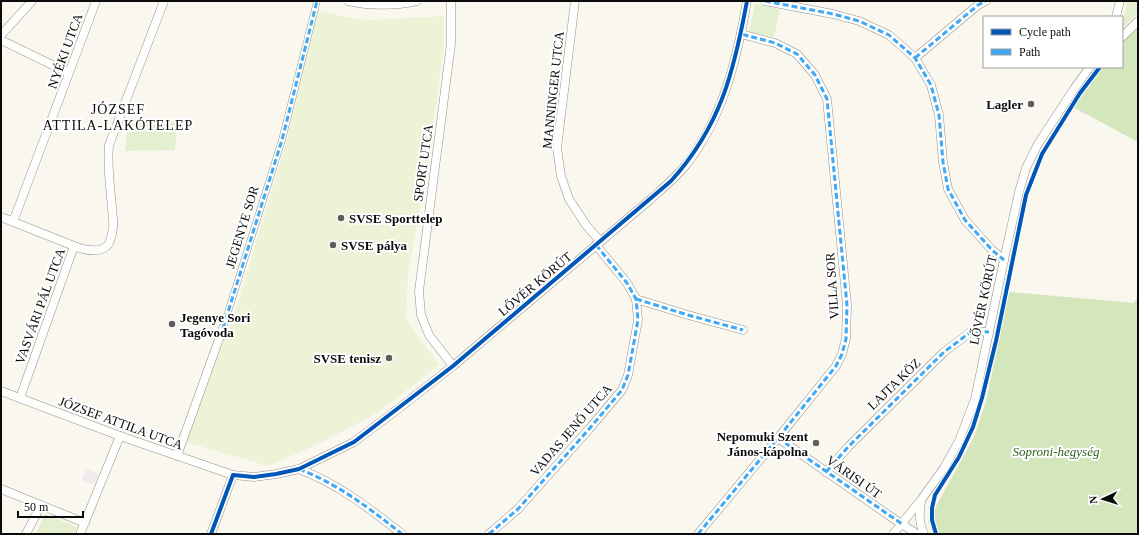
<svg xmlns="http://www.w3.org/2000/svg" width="1139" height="535" font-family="Georgia,serif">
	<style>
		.industrial { fill: #f1eaec }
		.green { fill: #e3efce }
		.forest { fill: #d4e6bc }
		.pitch { fill: #edf3d7 }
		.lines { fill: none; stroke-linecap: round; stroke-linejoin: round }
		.pedestrian-casing { stroke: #93918d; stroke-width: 7 }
		.minor-casing { stroke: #93918d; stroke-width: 9 }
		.pedestrian { stroke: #fefefc; stroke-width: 6 }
		.minor { stroke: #fefefc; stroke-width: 8 }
		.quiet { stroke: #3fa9f5; stroke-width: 3; stroke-dasharray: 6 3; stroke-linecap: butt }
		.cycleway-casing { stroke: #fff; stroke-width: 6 }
		.cycleway { stroke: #0057b8; stroke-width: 4 }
		.poi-dot { fill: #5f5e5a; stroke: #fff; stroke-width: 1.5 }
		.labels { text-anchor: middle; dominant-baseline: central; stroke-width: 4; stroke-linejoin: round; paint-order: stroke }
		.street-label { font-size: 13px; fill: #0b0b0b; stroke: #fff }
		.poi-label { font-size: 13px; font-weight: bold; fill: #0b0b0b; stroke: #fff; text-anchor: end }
		.park-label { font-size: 13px; font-style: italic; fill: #2d611c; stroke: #fff }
		.neighbourhood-label { font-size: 14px; letter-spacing: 1px; fill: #0b0b0b; stroke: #fff }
	</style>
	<rect width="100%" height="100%" fill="#faf7ee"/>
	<polygon class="industrial" points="86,469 99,474 94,485 82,480"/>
	<g class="green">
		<polygon points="1128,1 1138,1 1138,12 1122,29 1122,23"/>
		<polygon points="755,4 780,9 774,37 749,32"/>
		<polygon points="177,121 175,150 125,151 128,122"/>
		<polygon points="45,514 77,527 74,534 36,534"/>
	</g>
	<g class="forest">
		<polygon points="1138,22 1138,142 1069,105 1101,67 1122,67 1122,41"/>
		<polygon points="1009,292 1134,303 1138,295 1138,534 933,534 928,521 974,437 986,401"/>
	</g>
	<polygon class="pitch" points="318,10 345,17 367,20 444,16 444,46 428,162 408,275 406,319 439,365 379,412 323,442 268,466 186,442 240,297 285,145"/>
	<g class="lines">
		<defs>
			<polyline id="pedestrian" points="223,328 282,140 317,1"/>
			<g id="minor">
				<path d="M 348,1 C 371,6 394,6 417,1"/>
				<polyline points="451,1 451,44 419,291 421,315 429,335 453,366"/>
				<polyline points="575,1 557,148 561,176 569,199 586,225 600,241"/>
				<polyline points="765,1 833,14 859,21 889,35 915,58 931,85 939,115 943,162 948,189 965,220 992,250 1004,260"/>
				<polyline points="1116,17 1120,1"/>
				<polyline points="1,35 32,1"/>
				<polyline points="1122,37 1138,21"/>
				<polyline points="1,40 69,73"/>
				<polyline points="915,58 978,5 986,1"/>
				<polyline points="1,217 74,246"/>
				<polyline points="13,222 96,1"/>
				<polyline points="636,299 688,315 743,330"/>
				<path d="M 1,391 L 120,436 L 233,475 L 254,477 L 276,474 L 299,469 L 354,442 L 402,406 L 453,366 L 651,199 C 663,188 676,177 686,165 C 723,118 737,59 747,1"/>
				<path d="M 20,398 L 74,246 C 84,250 98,253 107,246 C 111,242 112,234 113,228 C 114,222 112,214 112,207 C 110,186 107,165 109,145 L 164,1"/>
				<polyline points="778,438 894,519 917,534"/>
				<polyline points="177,456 223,328"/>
				<path d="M 299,469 C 338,484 369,508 402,534"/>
				<polyline points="826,472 848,447 944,352 972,331 989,332"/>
				<polyline points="1,489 85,523"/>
				<path d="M 921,502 C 919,514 919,523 924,534"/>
				<polyline points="26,534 41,505"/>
				<polyline points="80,534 120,436"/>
				<polyline points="211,534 233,475"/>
				<polyline points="489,534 518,509 590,428 622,390 628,375 638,320 636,299 627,283 596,245"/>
				<polyline points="698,534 778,438 836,366 842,354 846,339 847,305 827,99 815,75 797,54 775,43 741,34"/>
				<polyline points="893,534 921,500 944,468 959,441 975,399 1004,260 1019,192 1026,168 1038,144 1074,89 1090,67"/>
			</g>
		</defs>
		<use href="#pedestrian" class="pedestrian-casing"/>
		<use href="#minor" class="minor-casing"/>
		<use href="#pedestrian" class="pedestrian"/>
		<use href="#minor" class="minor"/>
		<g class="quiet">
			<polyline points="765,1 833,14 859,21 889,35 915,58 931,85 939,115 943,162 948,189 965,220 992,250 1004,260"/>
			<polyline points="915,58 978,5 986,1"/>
			<polyline points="636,299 688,315 743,330"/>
			<polyline points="223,328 282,140 317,1"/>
			<polyline points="778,438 902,524"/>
			<path d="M 299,469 C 338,484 369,508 402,534"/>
			<polyline points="826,472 848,447 944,352 972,331 989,332"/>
			<polyline points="489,534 518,509 590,428 622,390 628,375 638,320 636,299 627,283 596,245"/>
			<polyline points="698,534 778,438 836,366 842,354 846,339 847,305 827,99 815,75 797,54 775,43 741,34"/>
		</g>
		<defs>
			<g id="cycleway">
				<path d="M 211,534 L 233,475 L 254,477 L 276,474 L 299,469 L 354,442 L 453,366 L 671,181 C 721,126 734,71 747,1"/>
				<polyline points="936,534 932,520 932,508 935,495 959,457 973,427 982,398 996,341 1026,195 1042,154 1080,93 1100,67"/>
			</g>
		</defs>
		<use href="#cycleway" class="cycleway-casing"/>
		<use href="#cycleway" class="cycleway"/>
	</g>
	<g class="poi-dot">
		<circle cx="1031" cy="104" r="4"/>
		<circle cx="341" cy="218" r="4"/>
		<circle cx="333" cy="245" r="4"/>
		<circle cx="172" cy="324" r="4"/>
		<circle cx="389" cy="358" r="4"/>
		<circle cx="816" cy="443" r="4"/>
	</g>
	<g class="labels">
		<g class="street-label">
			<text transform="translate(65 51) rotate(-70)">NYÉKI UTCA</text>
			<text transform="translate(553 90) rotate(-84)">MANNINGER UTCA</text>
			<text transform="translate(423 163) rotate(-82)">SPORT UTCA</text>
			<text transform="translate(242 227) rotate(-73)">JEGENYE SOR</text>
			<text transform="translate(535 284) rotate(-40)">LŐVÉR KÖRÚT</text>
			<text transform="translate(832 286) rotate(-94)">VILLA SOR</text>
			<text transform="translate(983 300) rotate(-78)">LŐVÉR KÖRÚT</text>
			<text transform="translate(40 306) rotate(-70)">VASVÁRI PÁL UTCA</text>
			<text transform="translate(894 384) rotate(-44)">LAJTA KÖZ</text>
			<text transform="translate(121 423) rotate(20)">JÓZSEF ATTILA UTCA</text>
			<text transform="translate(571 430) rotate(-49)">VADAS JENŐ UTCA</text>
			<text transform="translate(854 477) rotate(35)">VÁRISI ÚT</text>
		</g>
		<g class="poi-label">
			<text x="1023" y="104">Lagler</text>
			<text x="349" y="218" text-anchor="start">SVSE Sporttelep</text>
			<text x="341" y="245" text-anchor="start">SVSE pálya</text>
			<text x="180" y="317" text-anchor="start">Jegenye Sori<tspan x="180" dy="15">Tagóvoda</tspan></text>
			<text x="381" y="358">SVSE tenisz</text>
			<text x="808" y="436">Nepomuki Szent<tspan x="808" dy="15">János-kápolna</tspan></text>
		</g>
		<g class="park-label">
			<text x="1056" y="451">Soproni-hegység</text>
		</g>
		<g class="neighbourhood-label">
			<text x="118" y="109">JÓZSEF<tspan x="118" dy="16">ATTILA-LAKÓTELEP</tspan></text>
		</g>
	</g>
	<rect width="1139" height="535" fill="none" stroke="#0b0b0b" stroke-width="4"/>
	<rect x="983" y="16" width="140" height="52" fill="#ffffff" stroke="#9d9d9d"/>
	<rect x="991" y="29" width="20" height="6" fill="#0057b8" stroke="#9d9d9d"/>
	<text x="1019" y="36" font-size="12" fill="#0b0b0b">Cycle path</text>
	<rect x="991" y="49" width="20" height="6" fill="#3fa9f5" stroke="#9d9d9d"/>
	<text x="1019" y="56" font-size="12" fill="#0b0b0b">Path</text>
	<g transform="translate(1103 499) rotate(266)" stroke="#ffffff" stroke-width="3" paint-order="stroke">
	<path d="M0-3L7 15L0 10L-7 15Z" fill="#0b0b0b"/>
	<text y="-6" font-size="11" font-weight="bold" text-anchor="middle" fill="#0b0b0b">N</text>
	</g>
	<path d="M18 511v6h65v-6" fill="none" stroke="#0b0b0b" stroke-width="2"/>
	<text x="24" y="511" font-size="12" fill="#0b0b0b" stroke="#ffffff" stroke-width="3" paint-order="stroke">50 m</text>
</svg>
